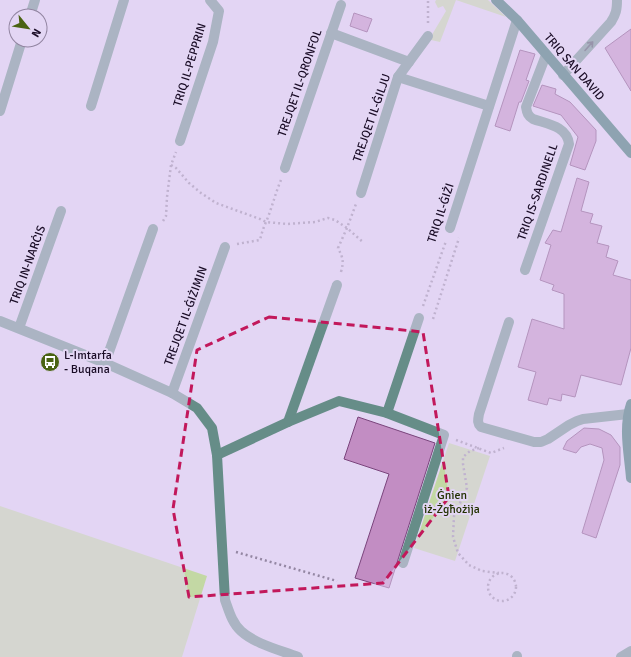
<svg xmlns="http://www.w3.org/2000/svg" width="631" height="657" font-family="Signika,sans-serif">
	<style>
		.green { fill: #c3d8a4 }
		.building { fill: #c28dc3; stroke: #7a447c }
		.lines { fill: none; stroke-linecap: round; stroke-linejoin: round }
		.path { stroke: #9487a3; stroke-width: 2.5; stroke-dasharray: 2 3; stroke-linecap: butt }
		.street { stroke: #668d88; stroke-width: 10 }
		.secondary { stroke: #266760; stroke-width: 10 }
		.oneway { stroke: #3c4652 }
		.marked { fill: none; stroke: #c2185b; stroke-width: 3; stroke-dasharray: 8 5; stroke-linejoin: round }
		.labels { text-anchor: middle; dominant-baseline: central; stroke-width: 4; stroke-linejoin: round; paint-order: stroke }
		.street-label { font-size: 12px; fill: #190b25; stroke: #e3d6f4 }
		.poi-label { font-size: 12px; fill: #190b25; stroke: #e3d6f4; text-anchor: start }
		.park-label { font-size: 12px; fill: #223100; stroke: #e3d6f4 }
	</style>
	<rect width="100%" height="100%" fill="#e3d6f4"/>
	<g class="green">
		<polygon points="436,0 488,0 506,17 456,0 440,42 431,40 433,33 446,11 443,6 438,8 435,2"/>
		<polygon points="449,443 490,456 455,561 414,548"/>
		<polygon points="0,506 207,576 182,657 0,657"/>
	</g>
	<g class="building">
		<polygon points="354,13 372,19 367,32 350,26"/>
		<polygon points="631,29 631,91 605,48"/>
		<polygon points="520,50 535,54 526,80 529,81 521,102 519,102 510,131 495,126"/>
		<polygon points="542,85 556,89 555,94 570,102 596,130 596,141 585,170 570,165 578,137 561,115 533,106"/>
		<polygon points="577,178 589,182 581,211 593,214 590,223 602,226 597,243 609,246 606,257 618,261 613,275 631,280 631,348 621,385 581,375 575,397 562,394 561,401 549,398 547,405 528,400 536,372 518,367 532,319 564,329 564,294 552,290 554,285 540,280 551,245 545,243 553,230 561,232"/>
		<polygon points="358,417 435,443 389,588 355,578 389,474 344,459"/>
		<polygon points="584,428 599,429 611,435 620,447 620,465 596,538 582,533 604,460 602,448 590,444 581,447 576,453 563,449 567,441"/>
	</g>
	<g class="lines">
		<g class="path">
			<polyline points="428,23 428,0"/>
			<polyline points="171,165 176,168 189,183 201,193 216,203 260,219 266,222 287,224 315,222 328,218 335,220 347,228 364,243"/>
			<polyline points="163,221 166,216 167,197 171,165 176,152"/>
			<path d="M 237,244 L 260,240 C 262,232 263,229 266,222 C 272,208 275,194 281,180"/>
			<path d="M 341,272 C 344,261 343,258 338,248 L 347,228 L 356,204"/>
			<polyline points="423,306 446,241"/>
			<polyline points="433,319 459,238"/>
			<polyline points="456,440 491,453 504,448"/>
			<polyline points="479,448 470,451 463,457 463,464 467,488 454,516 453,537 458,553 469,565 482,571 499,573"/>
			<polyline points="236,552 337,581"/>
			<circle cx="502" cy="587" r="14"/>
		</g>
		<g class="street">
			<polyline points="30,16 35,0"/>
			<polyline points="331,33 409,62"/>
			<path d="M 563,75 L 611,22 C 616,14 617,10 617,0"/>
			<polyline points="398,77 489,106"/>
			<polyline points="91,106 124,0"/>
			<polyline points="0,111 22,40"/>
			<polyline points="180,141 213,42 219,11 210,0"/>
			<polyline points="285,168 341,5"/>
			<polyline points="361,193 398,77 428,36"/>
			<polyline points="450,228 517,20"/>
			<path d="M 525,270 L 569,144 C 567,126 547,124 533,119 C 528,116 527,113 526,107 L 546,55"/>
			<path d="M 0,321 L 105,363 L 172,393 L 197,408 L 212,428 L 217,455 L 225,600 C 229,611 232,623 241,631 C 255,644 280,650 298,657"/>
			<path d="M 509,322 L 479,414 C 478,420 477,423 481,427 L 534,442 L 541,442 L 548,439 L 569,425 L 577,421 L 583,419 L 628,414"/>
			<polyline points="19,328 61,211"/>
			<polyline points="105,363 153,229"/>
			<polyline points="172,393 225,247"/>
			<polyline points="387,413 419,318"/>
			<polyline points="288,422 337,285"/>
			<polyline points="217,455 288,422 339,401 387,413 444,435 403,563"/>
			<polyline points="517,657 517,656"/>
			<polyline points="621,657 631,651"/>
		</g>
		<g class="secondary">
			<polyline points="496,0 517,20 631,153"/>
			<path d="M 631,404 C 623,428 629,453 631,478"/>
		</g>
	</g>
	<defs><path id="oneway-shaft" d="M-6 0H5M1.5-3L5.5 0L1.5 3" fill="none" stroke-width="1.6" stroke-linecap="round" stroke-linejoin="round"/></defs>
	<use class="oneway" href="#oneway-shaft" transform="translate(589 46) rotate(-48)"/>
	<path d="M0 0H631V657H0ZM 269,317 L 423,332 L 449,497 L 383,583 L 189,597 L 173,509 L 197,350 Z" fill="#e3d6f4" fill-opacity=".55" fill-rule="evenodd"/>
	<path class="marked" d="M 269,317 L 423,332 L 449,497 L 383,583 L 189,597 L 173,509 L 197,350 Z"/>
	<defs>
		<symbol id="bus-disc" viewBox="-11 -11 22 22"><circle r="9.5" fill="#4a6312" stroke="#e3d6f4"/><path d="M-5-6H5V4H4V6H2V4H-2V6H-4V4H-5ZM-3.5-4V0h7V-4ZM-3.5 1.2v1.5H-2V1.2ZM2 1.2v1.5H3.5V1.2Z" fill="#fff"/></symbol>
	</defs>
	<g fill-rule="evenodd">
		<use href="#bus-disc" x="39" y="351" width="22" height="22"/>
	</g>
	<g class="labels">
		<g class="street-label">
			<text transform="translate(190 65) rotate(-73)">TRIQ IL-PEPPRIN</text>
			<text transform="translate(574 67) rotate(49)">TRIQ SAN DAVID</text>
			<text transform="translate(300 83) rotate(-71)">TREJQET IL-QRONFOL</text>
			<text transform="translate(372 118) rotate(-71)">TREJQET IL-ĠILJU</text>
			<text transform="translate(538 192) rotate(-71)">TRIQ IS-SARDINELL</text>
			<text transform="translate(441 213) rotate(-72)">TRIQ IL-ĠIŻI</text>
			<text transform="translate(28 265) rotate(-70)">TRIQ IN-NARĊIS</text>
			<text transform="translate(186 316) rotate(-70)">TREJQET IL-ĠIŻIMIN</text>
		</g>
		<g class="poi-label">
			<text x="64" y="355">L-Imtarfa<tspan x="64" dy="14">- Buqana</tspan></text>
		</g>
		<g class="park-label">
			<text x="452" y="495">Ġnien<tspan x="452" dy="14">iż-Żgħożija</tspan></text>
		</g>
	</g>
	<g transform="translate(28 28) rotate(120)"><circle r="19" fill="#e3d6f4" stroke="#9285a1"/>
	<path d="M0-3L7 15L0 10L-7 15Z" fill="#4a6312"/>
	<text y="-6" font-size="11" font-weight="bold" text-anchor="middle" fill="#190b25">N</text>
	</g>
</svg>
